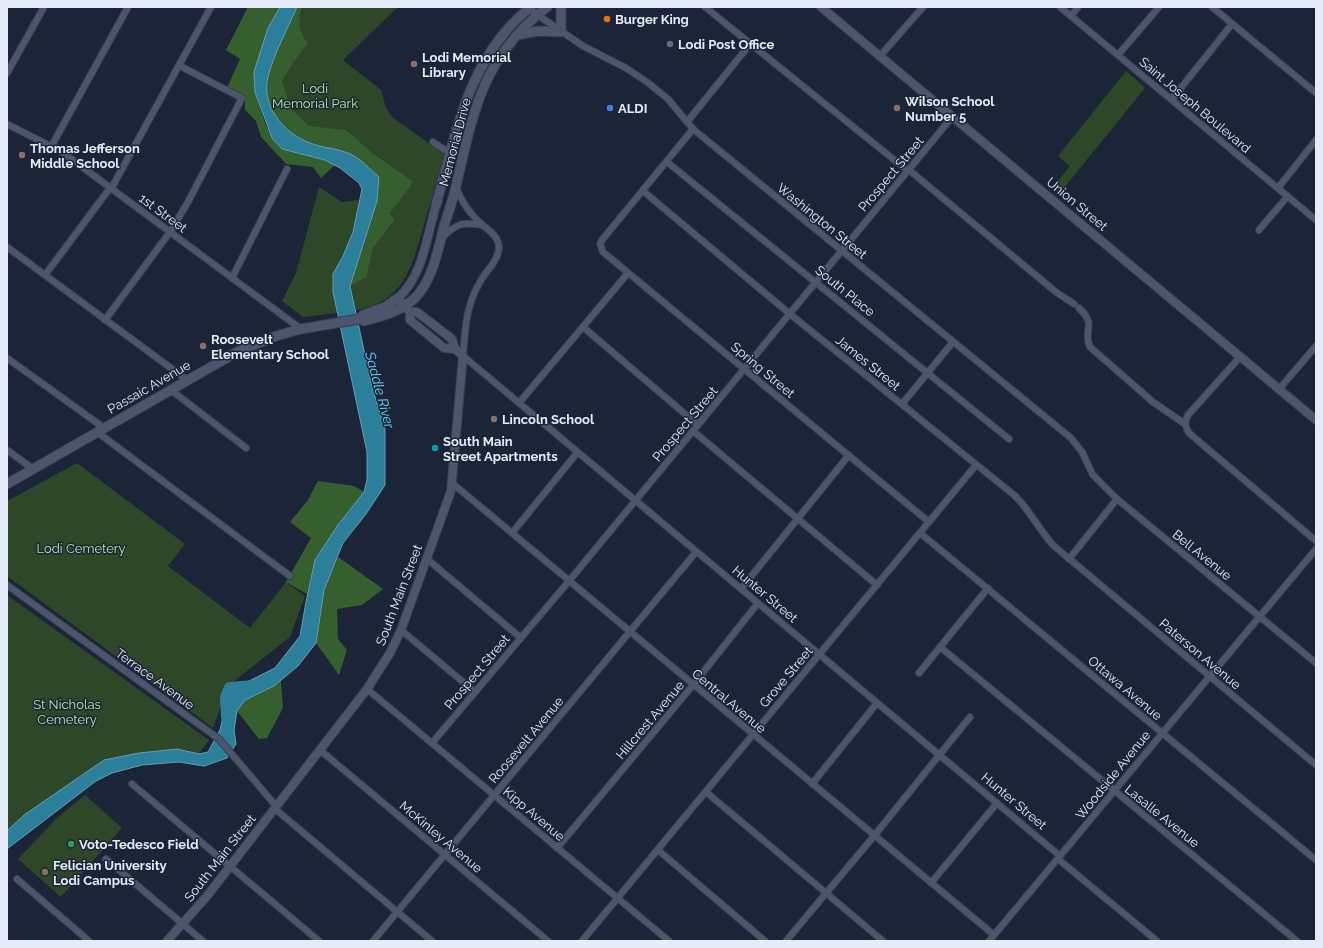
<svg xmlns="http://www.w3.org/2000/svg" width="1323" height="948" font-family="Raleway,sans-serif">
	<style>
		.green { fill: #2d4728 }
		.forest { fill: #365f2f }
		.water { fill: #2c7f9a; stroke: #649fb6 }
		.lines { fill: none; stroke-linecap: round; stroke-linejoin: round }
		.river { stroke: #2c7f9a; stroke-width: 12 }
		.minor-casing { stroke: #383e4f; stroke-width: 8 }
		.tertiary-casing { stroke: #383e4f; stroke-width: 10 }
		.secondary-casing { stroke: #383e4f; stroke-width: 11 }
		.minor { stroke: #4c556c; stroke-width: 6 }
		.tertiary { stroke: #4c556c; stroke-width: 8 }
		.secondary { stroke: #4c556c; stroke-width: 9 }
		.food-dot { fill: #e8710a; stroke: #1c2438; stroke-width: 1.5 }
		.service-dot { fill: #5c6f8a; stroke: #1c2438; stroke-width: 1.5 }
		.education-dot { fill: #8d6e63; stroke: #1c2438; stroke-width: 1.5 }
		.shop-dot { fill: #3f7fe0; stroke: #1c2438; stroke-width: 1.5 }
		.culture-dot { fill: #0f9aa8; stroke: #1c2438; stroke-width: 1.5 }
		.leisure-dot { fill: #2e9e5b; stroke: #1c2438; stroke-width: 1.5 }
		.labels { text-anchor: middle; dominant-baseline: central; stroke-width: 3; stroke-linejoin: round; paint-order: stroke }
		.poi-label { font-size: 13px; font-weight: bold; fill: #e5ebf9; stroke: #1c2438; text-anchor: start }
		.park-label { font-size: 13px; fill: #aceba1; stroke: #1c2438 }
		.street-label { font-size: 13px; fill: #e5ebf9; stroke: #1c2438 }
		.water-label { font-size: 14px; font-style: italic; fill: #61d4fc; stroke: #1c2438 }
	</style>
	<rect width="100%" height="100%" fill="#1c2438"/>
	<g class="green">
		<path d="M 297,7 L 398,7 L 343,60 L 381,90 L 386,108 L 392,117 L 444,154 C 438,176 432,199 425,221 C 413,263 406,302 356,310 L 350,286 L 379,177 L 309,143 L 268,78 Z"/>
		<polygon points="1126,71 1145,88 1059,194 1052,188 1070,166 1058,156"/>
		<polygon points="319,187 342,202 359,200 353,232 343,256 333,274 333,292 338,313 303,317 282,301 296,273"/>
		<polygon points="77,463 185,544 168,566 250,628 286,582 305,596 290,637 228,686 213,728 7,576 7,501"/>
		<polygon points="7,595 209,740 199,754 177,749 139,753 104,760 24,815 7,831"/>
		<polygon points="85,795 122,828 61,897 18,859 58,817"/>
	</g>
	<g class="forest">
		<polygon points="248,7 280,7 268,28 255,92 265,123 272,138 282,149 325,160 335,165 321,178 313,167 286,164 261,137 256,121 245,110 245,97 227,88 240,59 226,50"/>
		<path d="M 297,7 L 302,7 C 297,20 299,33 308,43 L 292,64 L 282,81 L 291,109 L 309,126 L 346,130 L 372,153 L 412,181 L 410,187 L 389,214 L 395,219 L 373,248 L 366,277 L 350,286 L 377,201 L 348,153 C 335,150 321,148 309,143 C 283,132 262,108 268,78 C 271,58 288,27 297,7 Z"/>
		<polygon points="318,481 354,486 364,492 338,525 315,560 307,594 286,582 311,538 290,522 308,500"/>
		<polygon points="338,557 383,589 362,605 337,609 338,639 347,650 339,675 316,643 324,590"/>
		<polygon points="281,681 283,708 267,738 259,739 237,711 245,700 274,686"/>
	</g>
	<path class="water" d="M 280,7 L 297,7 C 287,30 274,53 268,77 C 261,107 284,133 310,143 C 322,148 336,148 348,153 C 360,158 370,169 379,177 L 377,201 L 350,286 L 372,387 L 385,429 L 385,485 L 366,514 L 343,543 L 324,590 L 316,643 L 298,666 L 274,686 L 245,700 L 237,711 L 234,730 L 236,744 L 227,758 L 204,766 L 179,762 L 142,765 L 112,773 L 96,781 L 7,849 L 7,831 L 24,815 L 104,760 L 139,753 L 177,749 L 199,754 L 208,752 L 220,730 L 227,698 L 235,688 L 275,668 L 300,636 L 306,602 L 315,560 L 338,525 L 364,492 L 367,480 L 367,452 L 333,292 L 333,274 L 343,256 L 353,232 L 362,189 L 359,183 L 340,168 L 325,160 L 282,149 L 272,138 L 255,92 L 254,72 L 268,28 Z"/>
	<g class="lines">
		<polyline class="river" points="227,717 226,697 230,688 254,686"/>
		<defs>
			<g id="minor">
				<polyline points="526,7 583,46 626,68 647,82 668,99 693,129 1071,438 1082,452 1093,475 1117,499 1316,663"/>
				<polyline points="705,7 908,171"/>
				<polyline points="1060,7 1316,220"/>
				<polyline points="1212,7 1316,93"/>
				<polyline points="1071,16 1078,7"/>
				<polyline points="1118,55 1159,7"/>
				<polyline points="880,56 923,7"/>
				<polyline points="7,73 44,7"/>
				<polyline points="1172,99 1232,24"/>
				<polyline points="687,122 751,43"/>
				<polyline points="7,124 62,152 301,329"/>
				<polyline points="693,129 602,240 600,244 603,252 929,522"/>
				<polyline points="433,142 451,154"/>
				<polyline points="51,147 128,7"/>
				<polyline points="667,162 1009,439"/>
				<polyline points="909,170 1056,292 1074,304"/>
				<path d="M 456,187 C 461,200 467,210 477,220 C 484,228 495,232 498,242 C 503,257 486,270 480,282 C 466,305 465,330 463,356 L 1060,856"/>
				<polyline points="1278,188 1316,140"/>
				<polyline points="111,189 211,7"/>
				<path d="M 643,191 L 790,314 L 1014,495 C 1030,510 1039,530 1054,546 L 1316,765"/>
				<polyline points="1259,230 1287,197"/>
				<path d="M 442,238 C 457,223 461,222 482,225"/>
				<polyline points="7,247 187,380"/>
				<polyline points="45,275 110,188"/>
				<polyline points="232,278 287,169"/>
				<path d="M 1079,308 C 1098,326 1082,329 1090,347 L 1153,402 L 1185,424"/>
				<polyline points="105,320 170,232 188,202 242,98 180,66"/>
				<polyline points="583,327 698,425"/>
				<path d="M 1240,357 L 1188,415 C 1184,422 1185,427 1189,433 L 1316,541"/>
				<polyline points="7,358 104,428"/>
				<polyline points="1279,389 1316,346"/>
				<polyline points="171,390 246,448"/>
				<polyline points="519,403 628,273"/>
				<polyline points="902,404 953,342"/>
				<polyline points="693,431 877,585"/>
				<polyline points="97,432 290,576"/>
				<polyline points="7,450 33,469"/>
				<polyline points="452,483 994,935"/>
				<polyline points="512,533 577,453"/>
				<polyline points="920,533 1316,860"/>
				<polyline points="427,559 521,638"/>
				<polyline points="1069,559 1117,499"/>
				<polyline points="7,585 219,739 276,806"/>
				<polyline points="741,589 849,455"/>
				<polyline points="401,630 475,692"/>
				<polyline points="940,647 1297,941"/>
				<polyline points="919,673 988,588"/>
				<polyline points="367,689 669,941"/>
				<polyline points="432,743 569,581 953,116"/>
				<polyline points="320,750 548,941"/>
				<polyline points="132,784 319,941"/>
				<polyline points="812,784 877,703"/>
				<polyline points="706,792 883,941"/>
				<polyline points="274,808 432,941"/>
				<polyline points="557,848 693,685 758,603"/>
				<polyline points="658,850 765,941"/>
				<polyline points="106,859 203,941"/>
				<polyline points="1058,859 1157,941"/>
				<polyline points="17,879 89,941"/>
				<polyline points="931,883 997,803"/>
				<polyline points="373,941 696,552"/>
				<polyline points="582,941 976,465"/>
				<polyline points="786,941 874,836 970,717"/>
				<polyline points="989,941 1316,549"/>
			</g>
			<g id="tertiary">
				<polyline points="821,7 1316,420"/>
				<path d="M 436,205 C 427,236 423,276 398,298 L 410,312 L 410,320 L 444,348 L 455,349"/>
				<polyline points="167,941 207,896 367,689 390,653 401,630 451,491 463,356 455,349 452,339 417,312 410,312"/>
			</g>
			<g id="secondary">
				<polyline points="517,35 539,31 561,32 561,7"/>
				<path d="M 436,205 C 456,133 469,55 531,7"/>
				<path d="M 364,321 C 383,316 402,311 416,297 C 432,280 438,251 443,230 C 447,215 453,201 456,186 C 474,110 482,58 547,7"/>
				<polyline points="7,484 237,352 276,336 301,329 359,319 363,315 385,307 398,298"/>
			</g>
		</defs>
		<use href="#minor" class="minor-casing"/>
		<use href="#tertiary" class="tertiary-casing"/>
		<use href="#secondary" class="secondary-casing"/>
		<use href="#minor" class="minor"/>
		<use href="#tertiary" class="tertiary"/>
		<use href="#secondary" class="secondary"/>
	</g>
	<circle class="food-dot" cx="607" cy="19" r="4"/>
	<circle class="service-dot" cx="670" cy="44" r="4"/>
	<g class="education-dot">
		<circle cx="414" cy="64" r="4"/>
		<circle cx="897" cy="108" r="4"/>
		<circle cx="22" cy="155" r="4"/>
		<circle cx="203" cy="346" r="4"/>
		<circle cx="494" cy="419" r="4"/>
		<circle cx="45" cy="872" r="4"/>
	</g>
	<circle class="shop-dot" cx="610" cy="108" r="4"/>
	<circle class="culture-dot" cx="435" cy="448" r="4"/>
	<circle class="leisure-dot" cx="71" cy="844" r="4"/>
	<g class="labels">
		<g class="poi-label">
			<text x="615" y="19">Burger King</text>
			<text x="678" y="44">Lodi Post Office</text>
			<text x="422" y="57">Lodi Memorial<tspan x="422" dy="15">Library</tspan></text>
			<text x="905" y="101">Wilson School<tspan x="905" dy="15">Number 5</tspan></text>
			<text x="618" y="108">ALDI</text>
			<text x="30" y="148">Thomas Jefferson<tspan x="30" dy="15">Middle School</tspan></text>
			<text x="211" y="339">Roosevelt<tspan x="211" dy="15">Elementary School</tspan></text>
			<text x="502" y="419">Lincoln School</text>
			<text x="443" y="441">South Main<tspan x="443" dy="15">Street Apartments</tspan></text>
			<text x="79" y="844">Voto-Tedesco Field</text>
			<text x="53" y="865">Felician University<tspan x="53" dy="15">Lodi Campus</tspan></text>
		</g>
		<g class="park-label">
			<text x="315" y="88">Lodi<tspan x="315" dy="15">Memorial Park</tspan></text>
			<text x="81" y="548">Lodi Cemetery</text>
			<text x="67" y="704">St Nicholas<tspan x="67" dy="15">Cemetery</tspan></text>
		</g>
		<g class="street-label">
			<text transform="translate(1195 105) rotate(40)">Saint Joseph Boulevard</text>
			<text transform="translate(455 142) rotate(-75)">Memorial Drive</text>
			<text transform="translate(891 174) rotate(-50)">Prospect Street</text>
			<text transform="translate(1077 204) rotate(40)">Union Street</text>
			<text transform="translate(163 213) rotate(36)">1st Street</text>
			<text transform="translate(822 221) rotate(39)">Washington Street</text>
			<text transform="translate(845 291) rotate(39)">South Place</text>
			<text transform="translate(868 363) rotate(39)">James Street</text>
			<text transform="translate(763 370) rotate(40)">Spring Street</text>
			<text transform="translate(149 387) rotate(-30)">Passaic Avenue</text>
			<text transform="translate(685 424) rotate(-50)">Prospect Street</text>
			<text transform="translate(1202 555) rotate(39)">Bell Avenue</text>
			<text transform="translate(765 594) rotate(40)">Hunter Street</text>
			<text transform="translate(399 595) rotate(-69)">South Main Street</text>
			<text transform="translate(1200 654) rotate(40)">Paterson Avenue</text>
			<text transform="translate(477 672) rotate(-50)">Prospect Street</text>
			<text transform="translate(786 677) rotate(-50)">Grove Street</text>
			<text transform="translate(155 679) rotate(36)">Terrace Avenue</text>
			<text transform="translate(1125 688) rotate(40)">Ottawa Avenue</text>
			<text transform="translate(729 701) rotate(40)">Central Avenue</text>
			<text transform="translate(650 720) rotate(-50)">Hillcrest Avenue</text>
			<text transform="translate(526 740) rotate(-50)">Roosevelt Avenue</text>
			<text transform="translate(1113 775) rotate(-51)">Woodside Avenue</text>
			<text transform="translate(1014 801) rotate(40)">Hunter Street</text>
			<text transform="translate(534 814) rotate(40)">Kipp Avenue</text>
			<text transform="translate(1162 816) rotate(39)">Lasalle Avenue</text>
			<text transform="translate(441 837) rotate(40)">McKinley Avenue</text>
			<text transform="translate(220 858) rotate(-52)">South Main Street</text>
		</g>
		<g class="water-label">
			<text transform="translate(380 390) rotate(75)">Saddle River</text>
		</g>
	</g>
	<rect width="1323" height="948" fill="none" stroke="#e5ebf9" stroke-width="16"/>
</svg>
